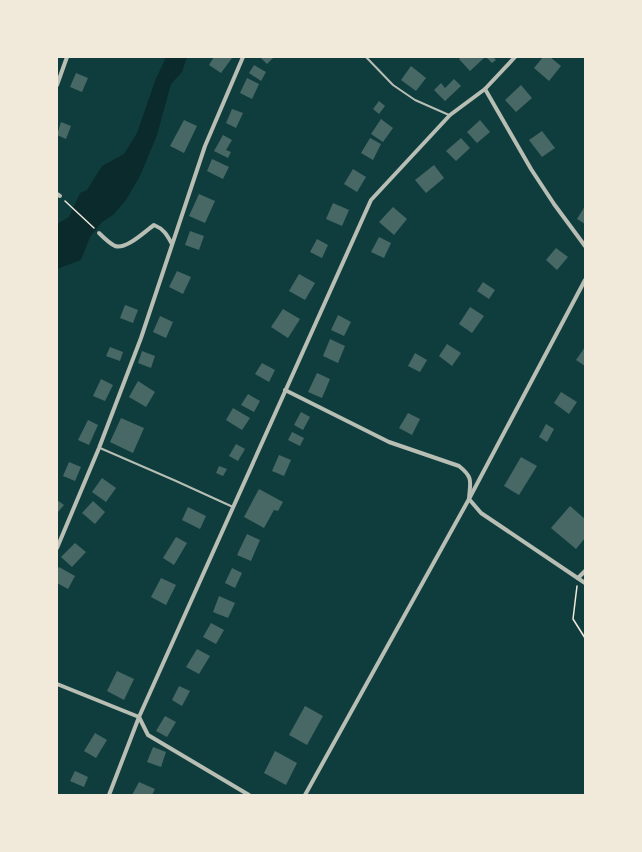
<svg xmlns="http://www.w3.org/2000/svg" width="642" height="852" font-family="'Noto Sans',sans-serif">
	<style>
		.water { fill: #0a2a2b }
		.building { fill: #486865 }
		.lines { fill: none; stroke-linecap: round; stroke-linejoin: round }
		.path { stroke: #f1e9da; stroke-width: 1.5 }
		.service { stroke: #b8beb3; stroke-width: 2 }
		.minor { stroke: #b8beb3; stroke-width: 4 }
	</style>
	<rect width="100%" height="100%" fill="#0f3d3e"/>
	<polygon class="water" points="166,57 187,57 182,72 171,84 157,135 140,176 126,200 113,215 102,222 90,237 81,260 57,269 57,224 69,217 80,193 87,190 102,166 124,154 137,133 155,81"/>
	<g class="building">
		<polygon points="214,57 230,57 232,58 221,73 209,65"/>
		<polygon points="261,57 274,57 267,64 261,58"/>
		<polygon points="461,57 485,57 470,71 459,59"/>
		<polygon points="486,57 493,57 496,60 492,63"/>
		<polygon points="543,57 550,57 561,66 549,81 534,68"/>
		<polygon points="254,65 266,72 261,81 249,73"/>
		<polygon points="411,66 426,78 416,91 401,80"/>
		<polygon points="76,73 88,78 82,92 70,87"/>
		<polygon points="247,78 259,84 252,99 240,93"/>
		<polygon points="454,79 461,86 445,101 434,90 441,83 445,88"/>
		<polygon points="521,85 532,98 516,112 505,100"/>
		<polygon points="379,101 385,106 379,114 373,109"/>
		<polygon points="232,109 243,113 236,128 226,123"/>
		<polygon points="381,119 393,128 383,142 371,134"/>
		<polygon points="184,120 197,126 184,153 170,146"/>
		<polygon points="480,120 490,132 477,143 467,132"/>
		<polygon points="61,122 71,126 66,139 57,135"/>
		<polygon points="542,131 555,148 542,157 529,140"/>
		<polygon points="223,135 232,140 226,150 231,152 228,158 214,151"/>
		<polygon points="370,138 381,144 373,160 361,153"/>
		<polygon points="461,138 470,148 456,161 446,151"/>
		<polygon points="212,159 229,167 223,179 207,171"/>
		<polygon points="434,165 444,178 426,193 415,180"/>
		<polygon points="353,169 366,177 357,192 344,184"/>
		<polygon points="199,194 215,201 205,223 189,216"/>
		<polygon points="333,203 349,210 342,226 326,219"/>
		<polygon points="585,206 585,224 577,219"/>
		<polygon points="393,207 407,219 394,235 379,222"/>
		<polygon points="190,231 204,236 199,250 185,245"/>
		<polygon points="379,237 391,243 384,258 371,252"/>
		<polygon points="317,239 328,245 322,258 310,252"/>
		<polygon points="556,248 568,257 557,270 546,260"/>
		<polygon points="177,271 191,277 183,294 169,287"/>
		<polygon points="299,274 315,283 305,300 289,291"/>
		<polygon points="483,282 495,290 489,299 477,291"/>
		<polygon points="125,305 138,310 133,323 120,318"/>
		<polygon points="470,307 484,316 472,333 459,324"/>
		<polygon points="283,309 300,319 288,338 271,327"/>
		<polygon points="338,315 351,322 344,336 331,330"/>
		<polygon points="160,316 173,322 166,338 153,332"/>
		<polygon points="330,339 345,346 338,363 323,356"/>
		<polygon points="447,344 461,353 452,366 439,356"/>
		<polygon points="110,347 123,352 120,361 106,356"/>
		<polygon points="585,347 585,366 576,360"/>
		<polygon points="142,351 155,356 151,368 138,363"/>
		<polygon points="415,353 427,360 420,372 408,366"/>
		<polygon points="262,363 275,370 269,382 255,374"/>
		<polygon points="317,373 330,379 322,398 308,392"/>
		<polygon points="101,379 113,385 105,401 93,396"/>
		<polygon points="138,381 155,392 146,407 129,397"/>
		<polygon points="561,392 577,402 569,414 554,403"/>
		<polygon points="248,394 260,401 254,412 241,405"/>
		<polygon points="233,408 250,418 242,430 226,420"/>
		<polygon points="301,412 310,417 303,430 294,425"/>
		<polygon points="408,413 420,419 412,435 399,428"/>
		<polygon points="121,418 144,428 133,453 110,442"/>
		<polygon points="88,420 98,425 89,445 78,440"/>
		<polygon points="546,424 554,429 547,442 539,437"/>
		<polygon points="292,432 304,438 300,446 288,440"/>
		<polygon points="236,444 245,449 238,461 229,456"/>
		<polygon points="279,455 291,460 284,476 272,471"/>
		<polygon points="521,457 537,466 519,495 504,486"/>
		<polygon points="69,462 81,467 75,481 63,476"/>
		<polygon points="219,466 227,469 223,476 216,473"/>
		<polygon points="102,478 116,488 106,502 92,492"/>
		<polygon points="259,489 283,502 278,511 274,510 264,528 244,517"/>
		<polygon points="57,500 64,505 57,513"/>
		<polygon points="93,501 105,512 95,524 82,513"/>
		<polygon points="570,506 585,519 585,538 576,549 551,528"/>
		<polygon points="188,507 206,516 200,529 182,520"/>
		<polygon points="247,534 260,540 251,561 237,555"/>
		<polygon points="176,537 187,543 174,565 163,558"/>
		<polygon points="75,543 86,552 72,567 61,557"/>
		<polygon points="59,567 75,576 68,589 57,583 57,570"/>
		<polygon points="232,568 242,573 235,588 225,583"/>
		<polygon points="161,578 176,585 166,605 151,597"/>
		<polygon points="219,596 235,603 228,618 213,612"/>
		<polygon points="211,623 224,630 216,644 203,637"/>
		<polygon points="197,649 210,656 199,674 186,667"/>
		<polygon points="117,671 134,679 124,700 107,691"/>
		<polygon points="179,686 190,691 182,706 172,700"/>
		<polygon points="305,706 323,716 307,745 289,735"/>
		<polygon points="165,716 176,722 167,737 156,731"/>
		<polygon points="95,733 107,740 96,758 84,751"/>
		<polygon points="153,747 166,752 161,767 147,762"/>
		<polygon points="275,751 297,763 286,785 264,773"/>
		<polygon points="75,771 88,777 84,787 70,781"/>
		<polygon points="139,782 155,789 152,795 132,795"/>
	</g>
	<g class="lines">
		<g class="path">
			<polyline points="65,201 94,228"/>
			<polyline points="577,586 573,619 585,638"/>
		</g>
		<g class="service">
			<polyline points="366,57 393,85 415,100 449,115"/>
			<polyline points="100,448 176,481 233,507"/>
		</g>
		<g class="minor">
			<polyline points="57,85 67,57"/>
			<polyline points="485,89 531,169 554,204 585,246"/>
			<polyline points="57,194 60,196"/>
			<path d="M 99,233 C 104,238 109,243 115,246 C 126,250 144,232 154,225 C 164,229 167,235 172,244"/>
			<path d="M 285,390 L 389,442 L 459,466 C 474,478 470,482 469,499 L 481,513 L 585,583"/>
			<polyline points="57,548 99,448 141,338 205,146 243,57"/>
			<polyline points="578,578 585,571"/>
			<polyline points="57,684 139,717 148,735 249,795"/>
			<polyline points="109,795 139,717 371,200 450,115 485,89 515,57"/>
			<polyline points="305,795 469,499 585,280"/>
		</g>
	</g>
	<rect width="642" height="852" fill="none" stroke="#f1e9da" stroke-width="116"/>
</svg>
